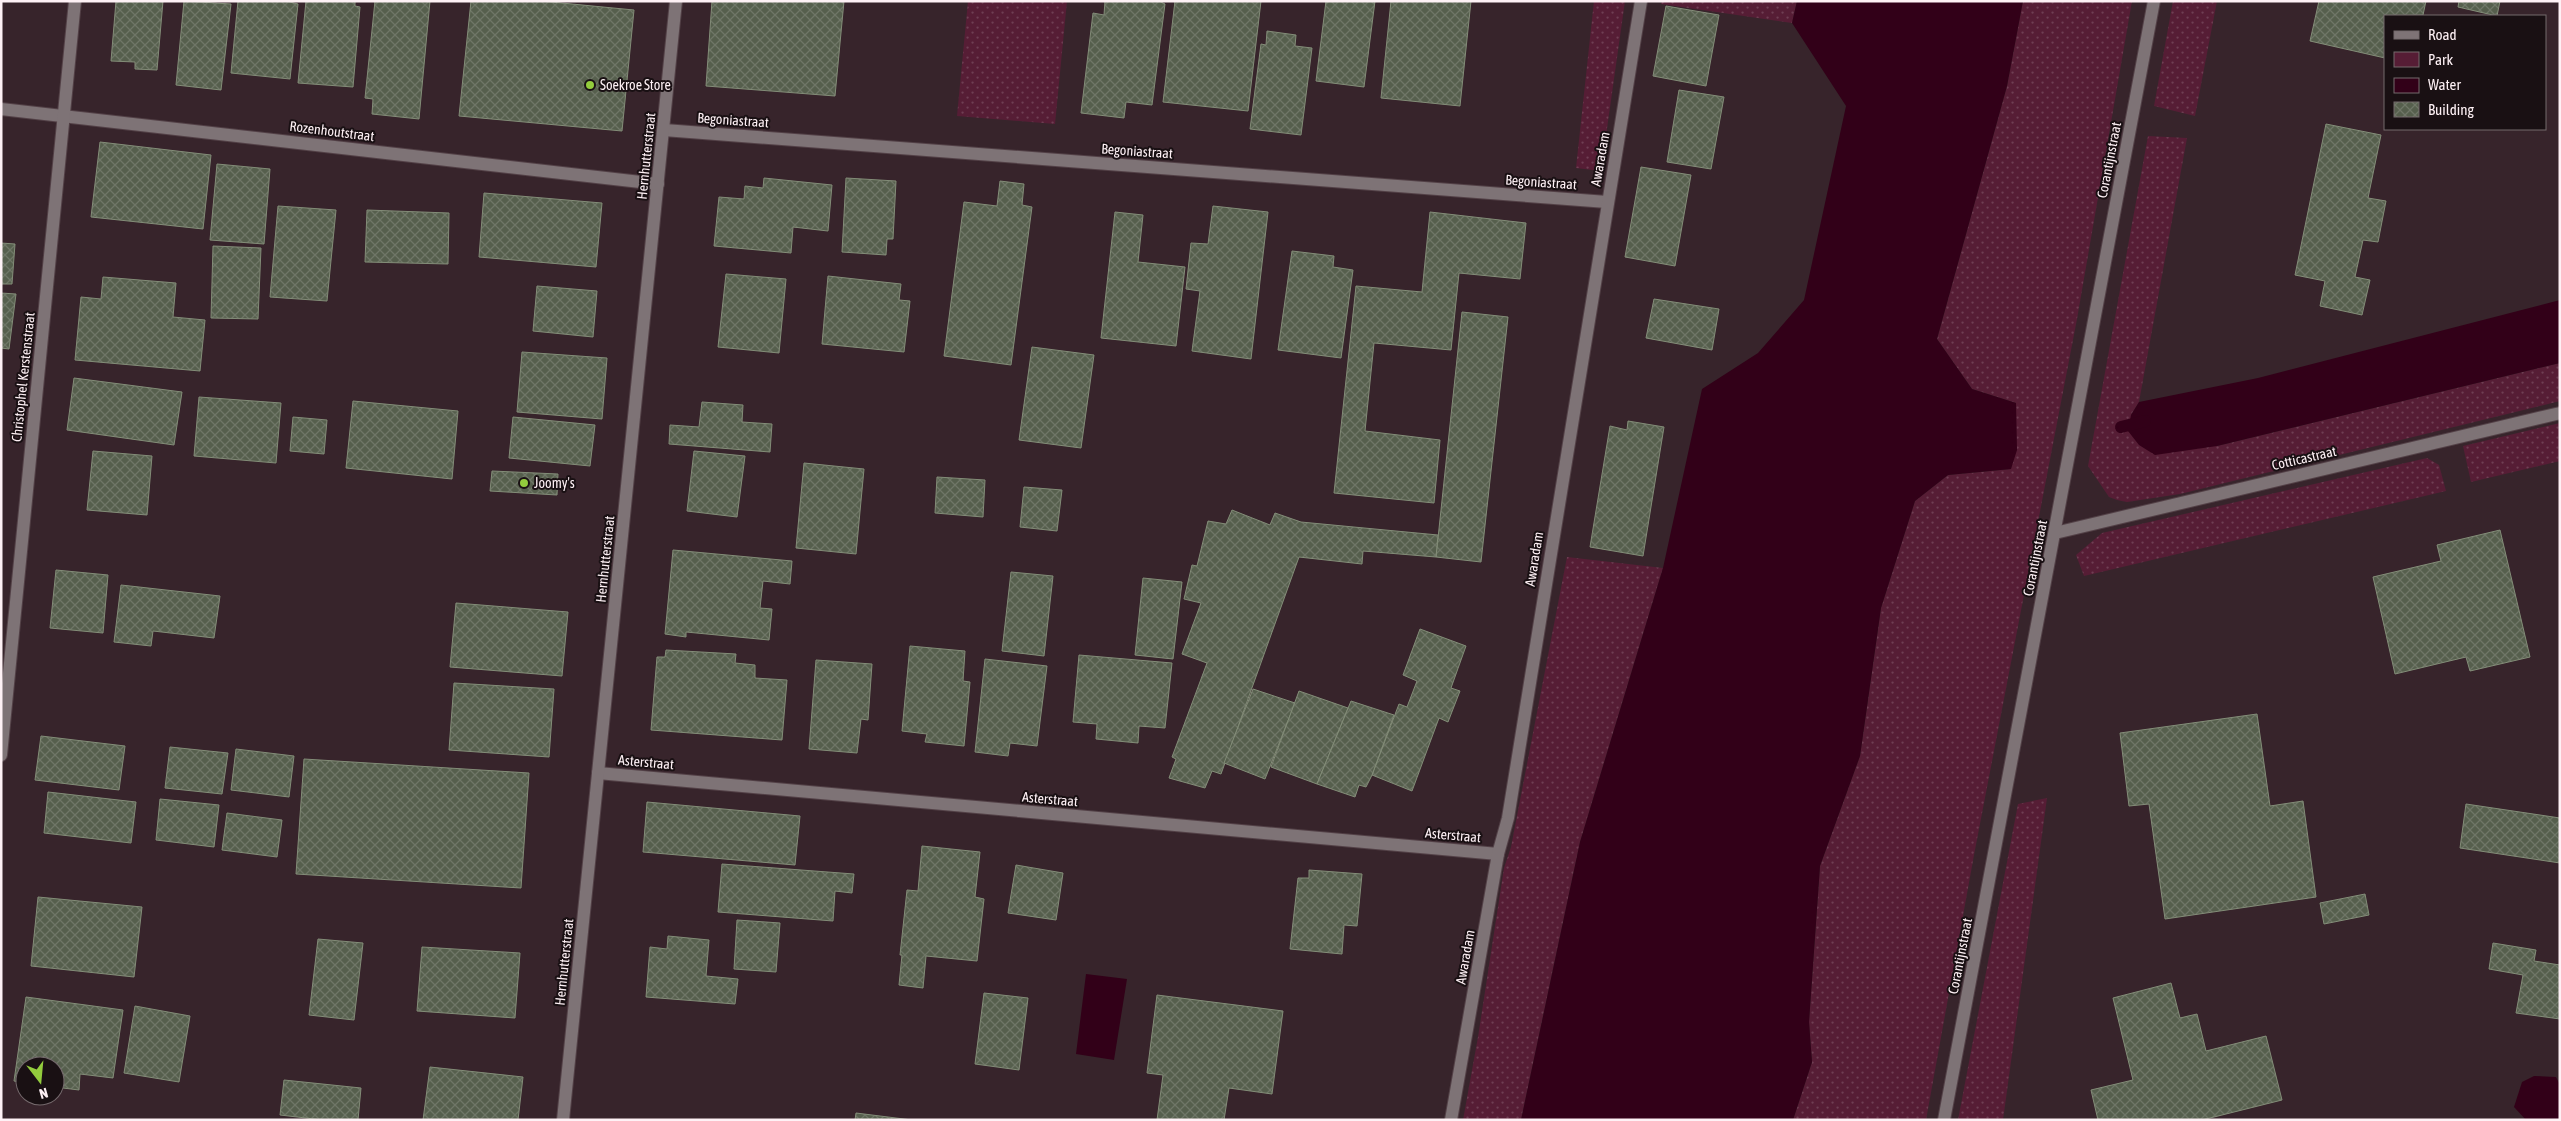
<svg xmlns="http://www.w3.org/2000/svg" width="2561" height="1121" font-family="'Asap Condensed',sans-serif">
	<style>
		.green { fill: url(#green-dots) }
		.water { fill: #320018 }
		.lines { fill: none; stroke-linecap: round; stroke-linejoin: round }
		.stream { stroke: #320018; stroke-width: 12 }
		.building { fill: url(#building-cross-hatch); stroke: #838d78 }
		.minor-casing { stroke: #534147; stroke-width: 14 }
		.minor { stroke: #7e7376; stroke-width: 12 }
		.poi-dot { fill: #93cc3d; stroke: #191013; stroke-width: 2 }
		.labels { text-anchor: middle; dominant-baseline: central; stroke-width: 4; stroke-linejoin: round; paint-order: stroke }
		.poi-label { font-size: 14px; fill: #fef1f5; stroke: #191013; text-anchor: start }
		.street-label { font-size: 14px; fill: #fef1f5; stroke: #191013 }
	</style>
	<defs>
		<pattern id="green-dots" width="8" height="8" patternUnits="userSpaceOnUse" patternTransform="scale(1.25)"><rect width="8" height="8" fill="#561d35"/><path d="M2 2h.1M6 6h.1" fill="none" stroke="#6f3e53" stroke-width="1.8" stroke-linecap="round"/></pattern>
		<pattern id="building-cross-hatch" width="8" height="8" patternUnits="userSpaceOnUse" patternTransform="scale(1.25)"><rect width="8" height="8" fill="#565f4d"/><path d="M0 0l8 8M0 8l8-8" fill="none" stroke="#6f7667"/></pattern>
	</defs>
	<rect width="100%" height="100%" fill="#37242b"/>
	<g class="green">
		<polygon points="968,1 1067,1 1055,124 957,116"/>
		<polygon points="1594,1 1625,1 1601,171 1576,168"/>
		<polygon points="1662,1 1797,1 1792,23 1661,4"/>
		<polygon points="2023,1 2132,1 2077,319 1974,855 1926,1120 1793,1120 1812,1062 1809,1022 1820,866 1860,756 1881,608 1915,501 1948,475 2011,469 2016,403 1972,389 1937,339 2007,86"/>
		<polygon points="2173,1 2217,1 2195,116 2154,106"/>
		<polygon points="2148,136 2187,138 2139,402 2131,415 2217,446 2560,363 2560,401 2180,494 2127,502 2117,500 2109,497 2088,466"/>
		<polygon points="2560,423 2560,461 2471,482 2463,446"/>
		<polygon points="2427,458 2439,465 2446,491 2084,576 2076,555 2102,533"/>
		<polygon points="1567,557 1663,568 1580,842 1521,1120 1463,1120 1478,1037 1504,868 1511,847"/>
		<polygon points="2047,798 2003,1120 1958,1120 2018,804"/>
	</g>
	<g class="water">
		<polygon points="1797,1 2023,1 2007,86 1937,339 1972,389 2016,403 2017,450 2011,469 1948,475 1915,501 1881,608 1860,756 1820,866 1809,1022 1812,1062 1793,1120 1521,1120 1580,842 1663,568 1702,389 1758,353 1804,300 1846,106 1792,23"/>
		<polygon points="2560,300 2560,363 2217,446 2155,455 2139,445 2128,431 2131,415 2139,402 2258,378"/>
		<polygon points="1086,974 1127,979 1114,1060 1076,1054"/>
		<polygon points="2534,1076 2556,1077 2560,1085 2559,1120 2526,1120 2514,1107 2522,1082"/>
	</g>
	<g class="lines">
		<polyline class="stream" points="2121,427 2145,421"/>
	</g>
	<g class="building">
		<polygon points="116,1 163,1 157,70 135,69 135,62 111,61"/>
		<polygon points="184,1 231,4 221,90 176,85"/>
		<polygon points="238,1 286,1 298,4 290,79 231,73"/>
		<polygon points="306,1 355,1 355,6 360,7 353,87 298,83"/>
		<polygon points="375,1 430,1 419,119 372,114 373,99 365,98"/>
		<polygon points="471,1 541,1 634,10 622,131 459,116"/>
		<polygon points="712,1 844,1 835,96 706,86"/>
		<polygon points="1105,1 1159,1 1165,4 1152,105 1126,102 1124,118 1081,113 1093,13 1104,15"/>
		<polygon points="1175,1 1261,1 1248,111 1163,102"/>
		<polygon points="1326,1 1375,1 1364,87 1316,81"/>
		<polygon points="1391,1 1471,1 1460,106 1381,98"/>
		<polygon points="2319,1 2426,1 2423,15 2385,16 2385,58 2310,41"/>
		<polygon points="2459,1 2500,1 2497,16 2458,7"/>
		<polygon points="1666,6 1719,15 1706,86 1653,76"/>
		<polygon points="1267,31 1296,35 1295,46 1312,48 1301,135 1250,129 1261,44 1266,45"/>
		<polygon points="1679,90 1724,97 1711,169 1667,162"/>
		<polygon points="2326,124 2381,135 2368,198 2386,201 2378,242 2363,240 2355,277 2370,280 2362,315 2320,306 2325,281 2295,275"/>
		<polygon points="100,142 211,155 203,229 91,217"/>
		<polygon points="217,164 270,169 264,244 210,240"/>
		<polygon points="1641,167 1691,175 1675,266 1625,257"/>
		<polygon points="764,178 832,185 828,231 793,227 791,253 714,246 719,197 744,199 745,186 763,188"/>
		<polygon points="846,178 896,181 893,239 887,239 886,255 842,252"/>
		<polygon points="1000,181 1024,184 1022,205 1032,207 1011,365 944,356 964,202 997,206"/>
		<polygon points="484,193 602,203 596,267 479,257"/>
		<polygon points="278,206 336,210 327,301 270,297"/>
		<polygon points="1213,206 1268,212 1251,359 1192,351 1200,291 1186,289 1191,243 1208,244"/>
		<polygon points="367,210 449,213 448,264 365,262"/>
		<polygon points="1115,212 1143,215 1138,262 1185,267 1176,346 1101,338"/>
		<polygon points="1430,212 1526,223 1520,279 1459,273 1451,350 1374,343 1365,431 1440,440 1434,503 1334,493 1356,286 1422,292"/>
		<polygon points="1,243 15,244 12,284 1,284"/>
		<polygon points="213,246 261,248 258,319 211,318"/>
		<polygon points="1292,251 1334,256 1333,267 1353,270 1341,358 1278,350"/>
		<polygon points="726,274 786,279 779,353 718,347"/>
		<polygon points="828,276 901,284 899,300 910,301 904,352 822,344"/>
		<polygon points="103,277 176,283 173,317 205,320 200,371 75,360 81,297 101,299"/>
		<polygon points="537,286 597,291 593,337 533,331"/>
		<polygon points="1,293 16,294 9,349 1,348"/>
		<polygon points="1654,299 1719,309 1712,350 1646,338"/>
		<polygon points="1462,312 1508,317 1481,562 1436,557"/>
		<polygon points="1032,347 1094,355 1081,448 1019,440"/>
		<polygon points="522,352 607,358 602,419 517,412"/>
		<polygon points="74,378 182,392 174,445 67,430"/>
		<polygon points="199,397 281,403 276,463 194,456"/>
		<polygon points="353,401 458,411 452,479 346,468"/>
		<polygon points="702,402 743,405 742,422 772,424 770,452 669,444 670,425 699,427"/>
		<polygon points="293,417 327,420 324,454 290,451"/>
		<polygon points="513,417 595,425 590,466 509,458"/>
		<polygon points="1628,421 1664,427 1643,556 1590,547 1610,426 1627,430"/>
		<polygon points="93,451 152,456 147,515 87,510"/>
		<polygon points="694,451 745,456 737,517 687,511"/>
		<polygon points="804,463 864,469 856,554 796,548"/>
		<polygon points="492,471 558,474 557,495 490,491"/>
		<polygon points="937,477 985,480 983,517 935,513"/>
		<polygon points="1024,487 1062,490 1057,531 1020,527"/>
		<polygon points="1232,510 1270,525 1275,513 1301,522 1438,535 1436,557 1363,551 1362,564 1299,557 1221,774 1212,771 1205,788 1169,778 1176,759 1172,757 1207,663 1182,654 1201,603 1184,599 1192,565 1197,566 1208,521 1226,524"/>
		<polygon points="2500,530 2530,657 2470,671 2466,657 2395,674 2373,577 2441,561 2437,545"/>
		<polygon points="673,550 792,561 790,584 763,581 760,608 772,609 769,640 686,632 686,637 665,634"/>
		<polygon points="56,570 108,575 103,633 50,628"/>
		<polygon points="1011,572 1053,576 1044,656 1002,651"/>
		<polygon points="1143,578 1182,582 1173,659 1135,655"/>
		<polygon points="121,585 220,596 214,638 153,631 151,646 114,642"/>
		<polygon points="456,603 568,612 562,676 450,667"/>
		<polygon points="1420,629 1466,646 1451,688 1460,691 1448,722 1439,718 1412,791 1372,775 1399,704 1407,707 1417,681 1403,675"/>
		<polygon points="910,646 965,651 963,681 970,682 964,746 925,742 927,734 902,731"/>
		<polygon points="666,650 736,654 735,663 755,665 755,678 787,680 782,740 651,730 657,657 665,657"/>
		<polygon points="1079,655 1172,663 1165,728 1139,726 1138,743 1096,739 1097,724 1073,722"/>
		<polygon points="985,659 1047,666 1037,746 1010,743 1008,756 975,752"/>
		<polygon points="816,660 872,664 868,720 861,719 857,753 809,749"/>
		<polygon points="454,683 554,689 549,757 449,750"/>
		<polygon points="1253,689 1295,703 1265,779 1224,763"/>
		<polygon points="1299,691 1348,708 1317,784 1271,767"/>
		<polygon points="1351,701 1394,715 1372,775 1366,787 1359,785 1355,797 1317,784"/>
		<polygon points="2257,714 2270,806 2303,801 2316,897 2165,919 2149,804 2129,806 2120,733"/>
		<polygon points="41,736 125,746 119,790 35,780"/>
		<polygon points="170,747 228,753 222,794 165,788"/>
		<polygon points="236,749 294,756 289,797 231,790"/>
		<polygon points="304,759 529,773 521,888 296,874"/>
		<polygon points="48,792 136,802 131,843 44,833"/>
		<polygon points="160,799 219,805 214,847 156,840"/>
		<polygon points="647,802 800,816 795,865 643,852"/>
		<polygon points="2466,804 2560,818 2560,863 2460,848"/>
		<polygon points="227,813 282,820 277,857 222,850"/>
		<polygon points="922,846 980,852 975,897 984,899 977,961 926,956 923,988 899,985 902,955 900,955 907,890 918,891"/>
		<polygon points="722,864 854,874 852,893 835,891 833,921 718,912"/>
		<polygon points="1016,865 1063,873 1056,920 1008,913"/>
		<polygon points="1309,870 1362,874 1357,926 1344,925 1342,954 1290,949 1298,878 1309,878"/>
		<polygon points="2365,894 2369,915 2324,924 2320,903"/>
		<polygon points="38,897 142,907 134,977 31,966"/>
		<polygon points="737,920 780,923 776,972 734,969"/>
		<polygon points="668,936 709,940 706,976 738,979 735,1004 646,997 650,947 667,949"/>
		<polygon points="318,939 363,943 354,1020 309,1015"/>
		<polygon points="2493,943 2536,950 2534,961 2560,965 2560,1019 2516,1013 2523,975 2489,969"/>
		<polygon points="422,947 520,953 515,1018 417,1011"/>
		<polygon points="2171,983 2180,1018 2197,1014 2206,1051 2266,1036 2282,1100 2202,1120 2098,1120 2091,1090 2133,1080 2113,998"/>
		<polygon points="984,993 1028,998 1019,1070 975,1064"/>
		<polygon points="1157,995 1283,1011 1272,1094 1229,1088 1224,1120 1157,1120 1163,1075 1147,1073"/>
		<polygon points="26,997 123,1010 113,1078 80,1074 79,1090 55,1087 55,1066 25,1066 25,1083 14,1081"/>
		<polygon points="135,1006 190,1016 179,1082 124,1073"/>
		<polygon points="430,1067 523,1077 518,1120 423,1120"/>
		<polygon points="284,1080 361,1088 358,1120 323,1120 280,1115"/>
		<polygon points="856,1113 912,1120 855,1120"/>
	</g>
	<g class="lines">
		<defs>
			<g id="minor">
				<polyline points="1,109 658,184"/>
				<polyline points="664,130 1607,202"/>
				<polyline points="2055,533 2560,413"/>
				<polyline points="1,755 75,1"/>
				<polyline points="598,773 1498,854"/>
				<polyline points="563,1120 676,1"/>
				<polyline points="1451,1120 1498,854 1508,818 1641,1"/>
				<polyline points="1944,1120 2154,1"/>
			</g>
		</defs>
		<use href="#minor" class="minor-casing"/>
		<use href="#minor" class="minor"/>
	</g>
	<g class="poi-dot">
		<circle cx="590" cy="85" r="5"/>
		<circle cx="524" cy="483" r="5"/>
	</g>
	<g class="labels">
		<g class="poi-label">
			<text x="600" y="85">Soekroe Store</text>
			<text x="534" y="483">Joomy's</text>
		</g>
		<g class="street-label">
			<text transform="translate(733 120) rotate(4)">Begoniastraat</text>
			<text transform="translate(332 131) rotate(7)">Rozenhoutstraat</text>
			<text transform="translate(1137 151) rotate(4)">Begoniastraat</text>
			<text transform="translate(646 156) rotate(-84)">Hernhutterstraat</text>
			<text transform="translate(1600 159) rotate(-80)">Awaradam</text>
			<text transform="translate(2109 160) rotate(-79)">Corantijnstraat</text>
			<text transform="translate(1541 182) rotate(4)">Begoniastraat</text>
			<text transform="translate(23 377) rotate(-84)">Christophel Kerstenstraat</text>
			<text transform="translate(2304 458) rotate(-13)">Cotticastraat</text>
			<text transform="translate(2035 558) rotate(-79)">Corantijnstraat</text>
			<text transform="translate(605 559) rotate(-84)">Hernhutterstraat</text>
			<text transform="translate(1534 559) rotate(-81)">Awaradam</text>
			<text transform="translate(646 762) rotate(5)">Asterstraat</text>
			<text transform="translate(1050 799) rotate(5)">Asterstraat</text>
			<text transform="translate(1453 835) rotate(5)">Asterstraat</text>
			<text transform="translate(1960 956) rotate(-79)">Corantijnstraat</text>
			<text transform="translate(1465 957) rotate(-80)">Awaradam</text>
			<text transform="translate(564 962) rotate(-84)">Hernhutterstraat</text>
		</g>
	</g>
	<rect width="2561" height="1121" fill="none" stroke="#fef1f5" stroke-width="5"/>
	<rect x="2384" y="15" width="162" height="115" fill="#191013" stroke="#756a6d"/>
	<rect x="2394" y="31" width="25" height="8" fill="#7e7376" stroke="#756a6d"/>
	<text x="2428" y="40" font-size="15" fill="#fef1f5">Road</text>
	<rect x="2394" y="52" width="25" height="15" fill="#561d35" stroke="#756a6d"/>
	<text x="2428" y="65" font-size="15" fill="#fef1f5">Park</text>
	<rect x="2394" y="78" width="25" height="15" fill="#320018" stroke="#756a6d"/>
	<text x="2428" y="90" font-size="15" fill="#fef1f5">Water</text>
	<rect x="2394" y="102" width="25" height="15" fill="url(#building-cross-hatch)" stroke="#756a6d"/>
	<text x="2428" y="115" font-size="15" fill="#fef1f5">Building</text>
	<g transform="translate(40 1081) rotate(164)"><circle r="24" fill="#191013" stroke="#756a6d"/>
	<path d="M0-4L9 19L0 12L-9 19Z" fill="#93cc3d"/>
	<text y="-8" font-size="14" font-weight="bold" text-anchor="middle" fill="#fef1f5">N</text>
	</g>
</svg>
